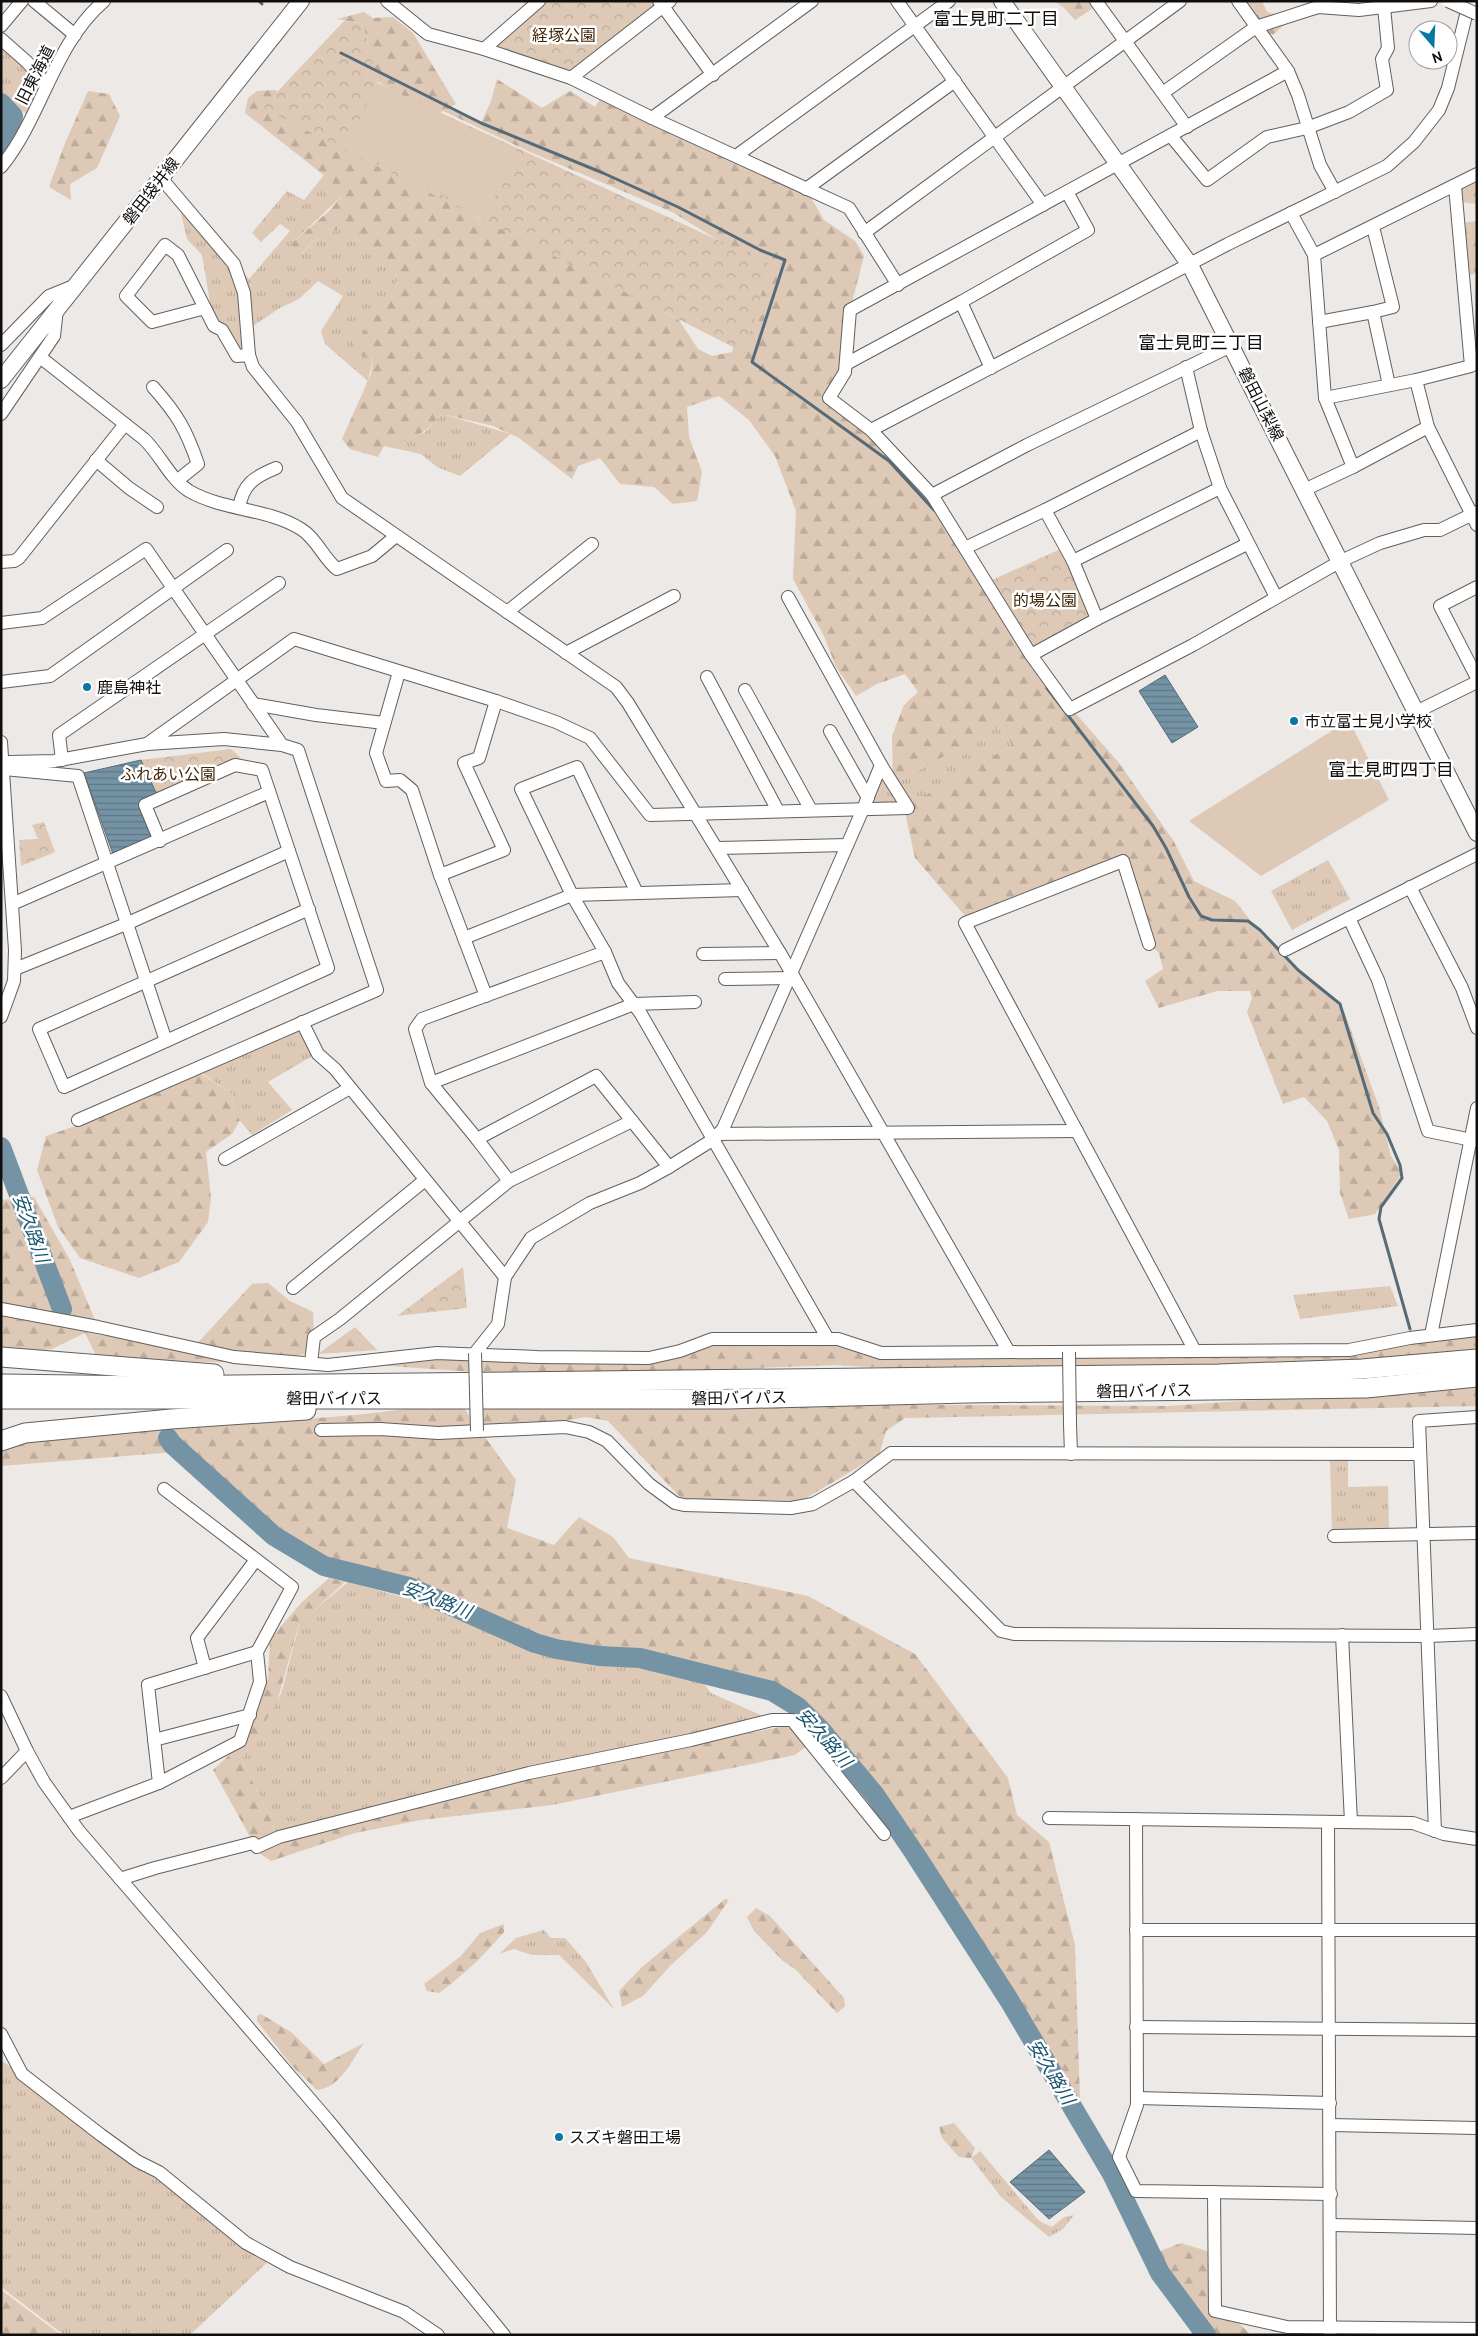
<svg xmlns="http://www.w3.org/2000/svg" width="1478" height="2336" font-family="Cabin,'Noto Sans JP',sans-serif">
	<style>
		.grass { fill: url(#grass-tufts) }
		.forest { fill: url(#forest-firs) }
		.park { fill: url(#park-crowns) }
		.pitch { fill: #ddc9b6 }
		.water { fill: url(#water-rules); stroke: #566b77 }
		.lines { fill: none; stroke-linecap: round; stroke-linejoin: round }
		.stream { stroke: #566b77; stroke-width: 3 }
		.river { stroke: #7493a5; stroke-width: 20 }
		.minor-casing { stroke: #625f5d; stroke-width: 14 }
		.major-casing { stroke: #625f5d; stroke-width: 18 }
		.highway-casing { stroke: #625f5d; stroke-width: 21 }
		.minor { stroke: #fff; stroke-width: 12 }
		.major { stroke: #fff; stroke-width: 16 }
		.highway { stroke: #fff; stroke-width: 19 }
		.minor-bridge-casing { stroke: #625f5d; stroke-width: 14; stroke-linecap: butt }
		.minor-bridge { stroke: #fff; stroke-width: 12 }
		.poi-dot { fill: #0877a1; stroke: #fff; stroke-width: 2 }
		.labels { text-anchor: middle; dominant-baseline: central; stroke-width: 5; stroke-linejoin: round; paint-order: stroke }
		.park-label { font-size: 16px; fill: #402506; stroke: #fff }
		.street-label { font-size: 16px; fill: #0f0e0d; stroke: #fff }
		.poi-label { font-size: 16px; fill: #0f0e0d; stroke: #fff; text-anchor: start }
		.neighbourhood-label { font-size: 18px; fill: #0f0e0d; stroke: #fff }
		.water-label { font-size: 18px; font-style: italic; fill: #16526d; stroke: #fff }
	</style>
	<defs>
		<pattern id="grass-tufts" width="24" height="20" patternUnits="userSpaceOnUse" patternTransform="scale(1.25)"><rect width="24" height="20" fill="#ddc9b6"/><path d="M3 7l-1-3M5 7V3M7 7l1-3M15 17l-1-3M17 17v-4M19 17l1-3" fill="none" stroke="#bcab9b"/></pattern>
		<pattern id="forest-firs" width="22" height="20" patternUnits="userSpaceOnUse" patternTransform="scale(1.25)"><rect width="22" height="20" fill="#ddc9b6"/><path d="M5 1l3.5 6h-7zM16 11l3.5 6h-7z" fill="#bcab9b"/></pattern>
		<pattern id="park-crowns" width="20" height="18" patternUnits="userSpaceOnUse" patternTransform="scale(1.25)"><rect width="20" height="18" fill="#ddc9b6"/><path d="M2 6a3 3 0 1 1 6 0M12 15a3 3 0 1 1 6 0" fill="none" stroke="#bcab9b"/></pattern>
		<pattern id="water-rules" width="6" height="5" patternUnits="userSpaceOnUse" patternTransform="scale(1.25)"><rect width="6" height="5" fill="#7493a5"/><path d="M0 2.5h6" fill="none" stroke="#5e7685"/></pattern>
	</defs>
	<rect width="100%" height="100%" fill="#ece9e6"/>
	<g class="grass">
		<polygon points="1,43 46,87 32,117 1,98"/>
		<polygon points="324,175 346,192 291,244 302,254 314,241 343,226 359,241 377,251 398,276 394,294 348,352 373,359 368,381 325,344 321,331 343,296 318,281 299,299 280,308 247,330 249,355 214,326 202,255 187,239 177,197 249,279 290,231 280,224 261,242 252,233 287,191 304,200"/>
		<polygon points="442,414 511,434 460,476 437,467 421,454 384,446 424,433"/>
		<polygon points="1000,726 1012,745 908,808 863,809 884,769 893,784"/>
		<polygon points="1328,860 1350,899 1292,930 1271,891"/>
		<polygon points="304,1026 314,1055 268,1082 292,1110 252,1135 235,1115 232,1094 199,1071"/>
		<polygon points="1390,1286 1398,1306 1300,1319 1293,1295"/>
		<polygon points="1348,1458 1348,1487 1388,1486 1389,1531 1332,1532 1330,1459"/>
		<polygon points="348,1582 442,1608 544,1655 639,1664 700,1679 711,1693 772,1720 279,1837 242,1759 281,1694 300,1622"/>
		<polygon points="544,1930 551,1938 565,1938 586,1962 614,2009 559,1955 532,1955 514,1949 499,1954 516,1938"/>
		<polygon points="1,2060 273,2257 190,2335 64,2335 1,2287"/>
		<polygon points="980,2151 1039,2221 1052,2227 1064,2217 1074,2215 1063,2229 1049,2237 1001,2197 971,2158"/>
	</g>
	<g class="forest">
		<polygon points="1096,1 1098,5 1075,20 1063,7 1055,2"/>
		<polygon points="1246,1 1262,1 1267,12 1279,15 1283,26 1273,35 1262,31"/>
		<path d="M 364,12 L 373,18 L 393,17 L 413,33 L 456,104 L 448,109 L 481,123 L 491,101 L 497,79 L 542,108 L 570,91 L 595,107 L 603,94 L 806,189 L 824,220 L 855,241 L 864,256 L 850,310 L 844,371 L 829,399 L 932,495 L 1029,660 L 1119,763 L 1173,840 L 1194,881 L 1235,901 L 1262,935 L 1344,1011 L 1379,1107 L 1391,1156 L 1402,1173 L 1375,1214 L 1349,1219 L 1340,1193 L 1339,1150 L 1327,1121 L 1304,1097 L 1283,1104 L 1247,1012 L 1252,998 L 1250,991 L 1217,991 L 1159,1008 L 1145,981 L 1163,969 L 1159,953 L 1149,944 L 1123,861 L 966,917 L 915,858 L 904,808 L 1012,745 L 1000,726 L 893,784 L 892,736 L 904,705 L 918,692 L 905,674 L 877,684 L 856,696 L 836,667 L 824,636 L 793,579 L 796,511 L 775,456 L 749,420 L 719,396 L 687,407 L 689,437 L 702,472 L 697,501 L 673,504 L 654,487 L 620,484 L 600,458 L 578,466 L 572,479 L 519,438 L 493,426 L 442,414 C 422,436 413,440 384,446 L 378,457 L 350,449 L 342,439 L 371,374 L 373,359 L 347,352 L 394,294 L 398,276 L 377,251 L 359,241 L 343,226 L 314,241 L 301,254 L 291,244 L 330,210 L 345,192 L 245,113 L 248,98 L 257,91 L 276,90 L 287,111 L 480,219 L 485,216 L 679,320 L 698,349 L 712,356 L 732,352 L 737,332 L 726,245 L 672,212 L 530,152 L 443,111 L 437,115 L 403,98 L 377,81 L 363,24 L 337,19 Z"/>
		<polygon points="88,91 109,94 120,116 97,168 70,184 71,200 49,187 65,143"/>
		<polygon points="1,102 10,126 1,141"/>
		<polygon points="1477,175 1477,204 1462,202 1456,194 1471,178"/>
		<polygon points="1477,221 1477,273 1471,275 1466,271 1462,223"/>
		<polygon points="197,1071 232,1094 235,1115 240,1120 232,1134 206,1152 211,1198 208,1222 179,1262 139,1278 80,1258 58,1227 37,1170 46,1136 87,1122"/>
		<path d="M 34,1197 L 70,1260 L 98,1327 L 86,1333 L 193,1348 L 252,1284 L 268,1283 L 290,1301 L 313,1312 L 314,1337 L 305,1354 C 238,1368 164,1361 96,1355 L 85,1333 L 52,1349 L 1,1354 L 1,1200 Z"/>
		<polygon points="355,1327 377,1350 318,1354"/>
		<polygon points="1477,1331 1477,1357 1032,1376 836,1365 673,1371 475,1372 347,1363 489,1354 615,1358 728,1339 828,1339 863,1355 1307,1350"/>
		<path d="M 1477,1385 L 1477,1406 L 905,1418 L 886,1431 L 879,1455 L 801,1501 L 682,1499 L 608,1421 L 586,1417 L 527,1427 L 477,1426 L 516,1480 L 507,1528 L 554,1545 L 579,1517 L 613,1537 L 629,1558 L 808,1596 L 915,1654 L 1008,1778 L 1017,1815 L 1049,1842 L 1075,1945 L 1080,2101 L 990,1956 L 825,1724 L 763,1688 L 661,1662 L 561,1646 L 528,1635 L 492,1614 L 444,1599 L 389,1573 L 338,1563 L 285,1541 L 235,1499 L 187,1451 L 1,1466 L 1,1444 C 60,1437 119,1430 179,1426 C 272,1420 366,1419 458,1400 L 476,1425 L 476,1403 L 1167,1406 Z"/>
		<polygon points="329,1578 345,1582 299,1624 277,1702 242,1759 279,1837 460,1791 785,1726 809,1736 807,1746 795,1755 552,1805 421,1820 355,1833 271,1861 259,1853 213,1770 240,1745 268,1679 270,1639 301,1603"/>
		<polygon points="725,1899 729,1900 707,1932 670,1966 643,1996 622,2007 619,1991 642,1967"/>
		<polygon points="756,1908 770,1916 844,1998 845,2006 837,2013 795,1969 783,1961 754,1931 747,1917"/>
		<path d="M 504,1924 L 504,1932 C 484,1955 464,1975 439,1993 L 427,1991 L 424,1984 L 460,1957 L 480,1933 Z"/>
		<path d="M 261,2014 L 291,2032 L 324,2064 L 364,2043 C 352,2060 340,2088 317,2090 L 293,2067 L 257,2021 L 257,2016 Z"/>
		<polygon points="954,2123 975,2148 971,2158 959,2157 942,2138 939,2127"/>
		<polygon points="1181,2243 1213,2253 1215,2311 1240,2324 1251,2335 1198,2335 1169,2296 1148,2273 1158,2252"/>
		<polygon points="1,2290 4,2292 61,2335 1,2335"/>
	</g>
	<g class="park">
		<polygon points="539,1 659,1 663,6 569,73 496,46"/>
		<polygon points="344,21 363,24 378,84 770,264 745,353 262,108"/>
		<polygon points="1065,547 1097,619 1031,655 988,582"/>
		<polygon points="231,749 241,758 159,799 141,760"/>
		<polygon points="44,822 55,852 21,866 19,840 38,839 32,825"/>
		<polygon points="463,1267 467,1308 397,1316"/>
	</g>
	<g class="pitch">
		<polygon points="378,83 517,151 485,216 346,145"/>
		<polygon points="1349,720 1389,800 1261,876 1189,821"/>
	</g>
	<g class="water">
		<polygon points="1165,675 1198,727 1172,743 1139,691"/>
		<polygon points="141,760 158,797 142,805 153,834 150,840 113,854 84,773"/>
		<polygon points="1049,2150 1085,2192 1049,2219 1010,2182"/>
	</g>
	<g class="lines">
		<g class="stream">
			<polyline points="259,1 262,4"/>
			<polyline points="341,53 481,123 603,173 678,207 760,250 785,260 752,362 889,461 934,510"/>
			<polyline points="1047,688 1153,826 1166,848 1189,897 1201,916 1212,920 1248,921 1260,930 1298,970 1340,1004 1373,1113 1387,1134 1400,1165 1402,1178 1381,1207 1379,1219 1410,1329"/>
		</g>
		<g class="river">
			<polyline points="1,103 13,116 8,132 1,144"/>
			<polyline points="1,1147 62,1309"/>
			<polyline points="168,1438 172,1444 274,1536 324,1566 409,1587 535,1643 556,1649 599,1656 640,1658 772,1691 798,1707 820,1729 875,1795 915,1854 1009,2000 1112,2174 1160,2273 1206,2335"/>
		</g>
		<defs>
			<g id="minor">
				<polyline points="34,1 75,35"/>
				<polyline points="387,1 428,34 484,49 571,78 652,118 849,208 898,285"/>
				<polyline points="659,1 713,75"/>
				<polyline points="897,1 1043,205"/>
				<polyline points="1096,1 1187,127"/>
				<polyline points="1238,1 1288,71 1298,95 1320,165 1335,192"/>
				<polyline points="1,26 22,1"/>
				<polyline points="1,39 27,62 47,85"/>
				<polyline points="484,49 539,1"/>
				<polyline points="1288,71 850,310 845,372 829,398 871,430 932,495 1031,655 1070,709 1193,645 1341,561 1380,543 1424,530 1440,530 1477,512"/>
				<polyline points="571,78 670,1"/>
				<polyline points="1164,92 1256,27 1318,7 1359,10 1431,1"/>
				<polyline points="652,118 812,1"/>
				<polyline points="1171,136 1207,180 1267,137 1307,128 1349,112 1387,90 1382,59 1388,48 1384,7"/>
				<polyline points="736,156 949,1"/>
				<path d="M 1,167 C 42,117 53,45 104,1"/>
				<polyline points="161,178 234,264 244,293 249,355 253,367 297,422 342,498 616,687 628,703 780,953 1009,1352"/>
				<polyline points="806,189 955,81"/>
				<polyline points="1291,213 1314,255 1325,398 1353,467 1304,490"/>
				<polyline points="864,233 1180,1"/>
				<polyline points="1314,255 1477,174"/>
				<polyline points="961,302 1088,230 1067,192"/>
				<polyline points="205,308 152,322 126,296 165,245 178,255 214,326 222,330 237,356 249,355"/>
				<polyline points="1373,312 1393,307 1373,227"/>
				<polyline points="1319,322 1373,312 1389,385"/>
				<polyline points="1,345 49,296 76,285"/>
				<path d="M 40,357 L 144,439 C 160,454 170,479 189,491 C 224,511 267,508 301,529 C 316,538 324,559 337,569 L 372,556 L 396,536"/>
				<polyline points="846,364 961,302 991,368"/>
				<polyline points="1186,367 1201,431 1220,488 1276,597"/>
				<polyline points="1416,380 1428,427 1477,525"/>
				<path d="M 153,387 C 177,414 186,429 198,464 L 178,480"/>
				<polyline points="1325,398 1416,380 1471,366 1455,186"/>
				<polyline points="1,414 54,336 57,309"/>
				<polyline points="871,430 1228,244 1387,166 1414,142 1439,110 1448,88 1468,7 1472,1"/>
				<polyline points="96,460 129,488 157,507"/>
				<polyline points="1353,467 1428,427"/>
				<polyline points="932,495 1027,445 1231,346"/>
				<path d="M 239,508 C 243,484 254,477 276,468"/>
				<polyline points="1045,510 1073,561 1097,619"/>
				<polyline points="965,548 1045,510 1201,431"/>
				<polyline points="1073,561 1220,488"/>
				<polyline points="1,562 14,561 19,558 125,424"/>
				<polyline points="1477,587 1440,606 1477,678"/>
				<polyline points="507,612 592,544"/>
				<polyline points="1,623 42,618 146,549 282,745 298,750 377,990 78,1120"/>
				<polyline points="566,653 674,596"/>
				<polyline points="1031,655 1097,619 1247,544"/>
				<polyline points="399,672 376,753 386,781 400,780 412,790 440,875 486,996"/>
				<polyline points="707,677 778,811"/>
				<polyline points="1,682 50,676 227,550"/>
				<polyline points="745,690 811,810"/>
				<polyline points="253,704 316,715 384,723"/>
				<polyline points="1416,712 1477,682"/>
				<polyline points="830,731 868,798"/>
				<polyline points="1,742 15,950 14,981 1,1017"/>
				<polyline points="147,744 294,639 496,701 556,722 590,738 650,815 908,808 881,765"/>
				<polyline points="62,760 59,735 279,583"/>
				<polyline points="9,762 54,761 147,744 224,739 282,745"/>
				<polyline points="4,769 78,776 166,1041"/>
				<polyline points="160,841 145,805 235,765 262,770 328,968 64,1087 39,1029 309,909"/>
				<polyline points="717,848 847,845"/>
				<polyline points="440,875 504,850 464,763 479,758 496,701"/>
				<polyline points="1410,887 1462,988 1477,1028"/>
				<polyline points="637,893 577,767 521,789 572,895 605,952 618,983 641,1014 828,1339"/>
				<polyline points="12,904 269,792"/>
				<polyline points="1349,918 1378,980 1428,1131 1477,1141"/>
				<polyline points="464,938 572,895 742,890"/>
				<polyline points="1149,944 1123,861 965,923 1195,1351"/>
				<polyline points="1285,950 1477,854"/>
				<polyline points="703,954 780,953"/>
				<polyline points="15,969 126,924 289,851"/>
				<polyline points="725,979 789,978"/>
				<polyline points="302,1022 318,1054 335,1069 505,1277"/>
				<polyline points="431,1083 415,1029 422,1019 605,952"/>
				<polyline points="718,1134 1077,1131"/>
				<polyline points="477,1139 431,1083 634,1004 695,1002"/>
				<polyline points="225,1159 350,1088"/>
				<polyline points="509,1181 477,1139 596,1076 669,1167"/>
				<polyline points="293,1288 425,1180"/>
				<polyline points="1,1309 98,1327 234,1357 328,1365 437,1353 537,1357 649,1358 680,1351 712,1339 838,1339 881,1353 1349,1350 1410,1338 1477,1330"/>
				<polyline points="1431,1335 1477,1108"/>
				<polyline points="475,1353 498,1324 505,1277 531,1238 590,1203 640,1183 669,1167 714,1139 723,1129 863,809 881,765 788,597"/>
				<polyline points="311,1363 314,1337 340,1319 509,1181 632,1121"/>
				<polyline points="1070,1424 1071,1454"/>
				<polyline points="321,1430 380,1429 438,1433 565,1427 589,1432 607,1441 649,1484 675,1503 684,1505 791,1508 813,1504 854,1481 891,1453 1419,1454"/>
				<polyline points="854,1481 1001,1631 1014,1634 1429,1636 1477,1634"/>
				<polyline points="1334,1536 1477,1533"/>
				<polyline points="1342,1635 1351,1822"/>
				<polyline points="205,1668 197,1638 255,1561"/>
				<polyline points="1,1696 27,1751 44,1782 79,1831 327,2119 504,2335"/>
				<polyline points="154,1740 250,1715"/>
				<polyline points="1,1778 27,1751"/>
				<polyline points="159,1783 148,1685 257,1652"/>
				<polyline points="69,1817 159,1783 240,1741 260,1682 257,1652 292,1587 164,1489"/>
				<polyline points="1049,1818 1413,1823 1444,1834 1477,1839"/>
				<polyline points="1136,1819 1137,2105 1119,2157 1136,2191 1331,2194"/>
				<polyline points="1328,1822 1330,2335"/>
				<polyline points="1435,1831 1419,1421 1477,1417"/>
				<polyline points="120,1879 155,1868 253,1843 257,1847 279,1837 529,1773 691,1740 772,1720 792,1720 884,1834"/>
				<polyline points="1136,1930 1477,1930"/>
				<polyline points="1136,2027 1477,2030"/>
				<polyline points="1,2034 22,2074 101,2135 137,2161 159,2172 246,2243 290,2267 404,2312 438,2335"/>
				<polyline points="1137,2098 1330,2103"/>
				<polyline points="1330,2125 1477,2128"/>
				<polyline points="1214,2192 1215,2311 1287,2327 1477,2329"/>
				<polyline points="1331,2225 1477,2228"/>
			</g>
			<g id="major">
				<polyline points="1002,1 1190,265 1477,833"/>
				<polyline points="1,380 301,1"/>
			</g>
			<g id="highway">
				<polyline points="1,1357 214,1374"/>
				<polyline points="1,1384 151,1386 1218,1374 1362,1369 1477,1359"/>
				<polyline points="1,1399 728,1399 968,1393 1366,1388 1477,1377"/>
				<polyline points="1,1441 25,1433 171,1419 306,1410"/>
			</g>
		</defs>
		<use href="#minor" class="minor-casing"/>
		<use href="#major" class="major-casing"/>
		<use href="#highway" class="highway-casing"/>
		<use href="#minor" class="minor"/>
		<use href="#major" class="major"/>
		<use href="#highway" class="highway"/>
		<defs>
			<g id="minor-bridge">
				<polyline points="1448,1 1477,14"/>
				<polyline points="1069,1352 1070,1424"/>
				<polyline points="475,1353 477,1431"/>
			</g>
		</defs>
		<use href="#minor-bridge" class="minor-bridge-casing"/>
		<use href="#minor-bridge" class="minor-bridge"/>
	</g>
	<g class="poi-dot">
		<circle cx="87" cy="687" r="5"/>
		<circle cx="1294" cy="721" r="5"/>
		<circle cx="559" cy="2137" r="5"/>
	</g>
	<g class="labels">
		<g class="park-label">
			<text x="564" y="35">経塚公園</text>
			<text x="1045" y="600">的場公園</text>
			<text x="168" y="774">ふれあい公園</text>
		</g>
		<g class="street-label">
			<text transform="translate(35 75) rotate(-63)">旧東海道</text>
			<text transform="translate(151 191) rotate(-52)">磐田袋井線</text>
			<text transform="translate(1261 404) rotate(63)">磐田山梨線</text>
			<text transform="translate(1144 1391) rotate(-1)">磐田バイパス</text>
			<text x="334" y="1398">磐田バイパス</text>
			<text transform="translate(739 1398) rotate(-1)">磐田バイパス</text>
		</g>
		<g class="poi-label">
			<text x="97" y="687">鹿島神社</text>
			<text x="1304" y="721">市立富士見小学校</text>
			<text x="569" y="2137">スズキ磐田工場</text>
		</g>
		<g class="neighbourhood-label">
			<text x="996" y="19">富士見町二丁目</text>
			<text x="1201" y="343">富士見町三丁目</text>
			<text x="1391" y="770">富士見町四丁目</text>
		</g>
		<g class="water-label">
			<text transform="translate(31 1228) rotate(70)">安久路川</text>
			<text transform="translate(437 1600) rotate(21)">安久路川</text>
			<text transform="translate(824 1738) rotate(48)">安久路川</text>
			<text transform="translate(1051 2072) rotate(59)">安久路川</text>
		</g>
	</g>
	<rect width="1478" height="2336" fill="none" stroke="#0f0e0d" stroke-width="5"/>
	<g transform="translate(1433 45) rotate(161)"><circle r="24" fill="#ffffff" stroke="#9f9f9e"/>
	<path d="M0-4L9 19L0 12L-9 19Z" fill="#0877a1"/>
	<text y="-8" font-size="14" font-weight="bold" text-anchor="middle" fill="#0f0e0d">N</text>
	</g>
</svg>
